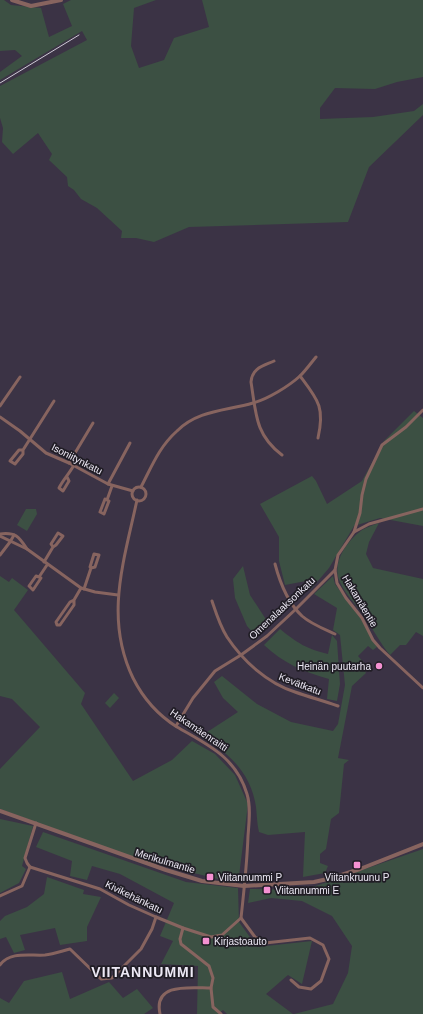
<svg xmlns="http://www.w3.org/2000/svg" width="423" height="1014" font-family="Helvetica,sans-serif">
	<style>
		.green { fill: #3c5043 }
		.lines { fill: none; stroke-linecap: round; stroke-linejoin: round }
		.minor { stroke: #87645f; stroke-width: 3 }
		.tertiary { stroke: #87645f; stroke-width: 4 }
		.rail { stroke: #cec9d6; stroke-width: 1 }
		.poi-dot { fill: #f591d2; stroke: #201d25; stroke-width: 1.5 }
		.labels { text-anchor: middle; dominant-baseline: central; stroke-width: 3.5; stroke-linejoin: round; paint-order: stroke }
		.street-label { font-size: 10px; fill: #ede9f5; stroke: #201d25 }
		.poi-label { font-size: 10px; fill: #ede9f5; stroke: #201d25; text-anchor: start }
		.district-label { font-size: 14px; font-weight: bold; letter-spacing: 1px; fill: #ede9f5; stroke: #201d25 }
	</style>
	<rect width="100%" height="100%" fill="#3b3345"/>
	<g class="green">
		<polygon points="0,0 4,0 11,5 41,8 49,37 72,26 63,4 71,0 156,0 134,8 131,46 139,68 164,60 174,38 209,27 202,0 423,0 423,77 397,82 375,89 335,88 320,108 320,119 373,117 414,111 423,104 423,115 369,167 348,222 189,227 154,242 136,238 121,238 122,231 97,208 81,199 74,190 68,186 67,177 49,160 52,154 38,133 13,154 2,142 3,128 0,118 0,86 87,40 82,31 0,80 0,72 22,56 15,50 0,51"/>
		<polygon points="414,411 423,418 423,526 380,518 354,526 329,568 311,589 306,581 285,585 279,561 279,537 260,504 312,476 316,481 327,504 362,481 384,441"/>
		<polygon points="26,509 36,509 37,514 27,531 17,525"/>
		<path d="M 379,523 L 369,542 L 366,554 L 373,568 L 423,579 L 423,636 L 416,632 L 406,645 L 400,645 L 390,655 C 380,643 373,629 365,617 C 357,605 346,596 340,582 C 331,563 347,541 362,530 C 367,527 373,525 379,523 Z"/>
		<polygon points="243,566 250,595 269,624 255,635 247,626 235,598 233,579"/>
		<polygon points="0,576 9,582 12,578 28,590 14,610 85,693 81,704 133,781 172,760 192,741 215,754 235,775 248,804 239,876 222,880 138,859 0,809 0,769 40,727 12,699 0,696"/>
		<path d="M 333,576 L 335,584 L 361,619 L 377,647 L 373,650 L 368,646 L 358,656 L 365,664 L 363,668 L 366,673 L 352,686 L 338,758 L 349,760 L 344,764 L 339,813 L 331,819 L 326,849 L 320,854 L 320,863 L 328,866 L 325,873 L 303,877 L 305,832 L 268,835 L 259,832 C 257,824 257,816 256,807 C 251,773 229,753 201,736 L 238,712 L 223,698 L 214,682 L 222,676 L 257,704 L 291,722 L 333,731 L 338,724 L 345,685 L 340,635 L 333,630 L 337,608 L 314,594 Z"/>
		<path d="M 280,629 C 297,643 307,649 328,654 L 332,635 L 337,641 L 340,684 L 337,701 L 327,699 L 329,679 C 304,672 283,663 264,645 Z"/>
		<polygon points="114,693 119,698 110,708 105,703"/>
		<polygon points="0,819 33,826 22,866 26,869 19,883 0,893"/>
		<polygon points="43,832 186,882 238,888 239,922 257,947 312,941 302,984 288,975 266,994 293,1014 227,1014 223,1010 218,1014 197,1014 198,966 161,964 173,941 160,936 174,903 120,874 92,866 87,880 70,876 72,861 36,847"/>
		<polygon points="423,849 423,1014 294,1014 333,1004 348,973 352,946 332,916 302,901 271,898 248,903 250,889 304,890"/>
		<polygon points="47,877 84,890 83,894 101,897 87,927 87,941 60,945 55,928 20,935 25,950 14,953 6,937 0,939 0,921 5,916 27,907 44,894"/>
		<polygon points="62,972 70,999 109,982 123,998 137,989 153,1008 144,1014 0,1014 0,998 9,1003 24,981"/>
	</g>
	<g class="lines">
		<g class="minor">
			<path d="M 274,361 C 263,366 252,368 251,382 C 256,413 255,435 282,455"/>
			<path d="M 300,376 C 318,400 325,407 318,438"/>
			<polyline points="0,406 20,377"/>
			<polyline points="0,417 20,431 46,453 69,463 108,484 133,491"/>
			<polyline points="23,450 23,454 15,464 10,461 19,450 23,450 54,401"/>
			<polyline points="69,463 93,423"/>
			<path d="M 67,477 L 69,481 L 63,491 L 59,488 C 63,480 69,474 74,465"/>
			<polyline points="108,484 130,443"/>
			<path d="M 141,487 C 152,466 159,447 177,431 C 198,410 226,411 253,403 C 268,399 289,386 300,376 C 306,370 311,363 316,357"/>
			<circle cx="139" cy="494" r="7"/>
			<polyline points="107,500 109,501 104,514 100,512 105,499 107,500 112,486"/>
			<polyline points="423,509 369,524 354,532 338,555 335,570 337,583 346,598 362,618 373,640 380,648 423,688"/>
			<polyline points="354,532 360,513 362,495 366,479 382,445 406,427 423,410"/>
			<path d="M 0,534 C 16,532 19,537 27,549"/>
			<polyline points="0,536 27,549 81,588 95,592 118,595"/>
			<polyline points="0,555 10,542 14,535"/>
			<polyline points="44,562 53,547 51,544 58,533 63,536 56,545 53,547"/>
			<path d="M 275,564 C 280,583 287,602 302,616 C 311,624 324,629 335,634"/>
			<polyline points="39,577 41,578 33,590 29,586 36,576 39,577 47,565"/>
			<polyline points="84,589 91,568 90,567 94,554 99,555 95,567 91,568"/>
			<polyline points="74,600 74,605 60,625 57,625 56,622 70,602 74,600 81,588"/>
			<path d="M 212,601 C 216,613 220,626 227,637 C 243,661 267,683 295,692 C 309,697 324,701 338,706"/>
			<polyline points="176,726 193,698 215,671 241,655 267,636 296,609 335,570"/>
			<path d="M 36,823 L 25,858 L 27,863 L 30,867 L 100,889 L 129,905 L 156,917 L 183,928 L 211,937 L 222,935 L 241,918 C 244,891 247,864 248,836 C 249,823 251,807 247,794 C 236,757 208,745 177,727 C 158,715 143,698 133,678 C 104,618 124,561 137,500"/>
			<polyline points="0,896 22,886 30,867"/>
			<polyline points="241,918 255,937 265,943 310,938 323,945 329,959 321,981 311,989 299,987 291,980"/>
			<polyline points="183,928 180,939 181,944 209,966 213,978 211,988 213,1007 221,1014"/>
			<path d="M 0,965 C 10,951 30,956 45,955 C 53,954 62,951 70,949 L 101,979 L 112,978 L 141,949 L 152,929 L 156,917"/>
			<path d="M 160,1014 C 153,982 191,988 211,988"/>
		</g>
		<g class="tertiary">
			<polyline points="12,0 31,6 61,0"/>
			<polyline points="0,811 166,870 202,881 244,886 314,882 332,878 360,869 423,844"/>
		</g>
		<polyline class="rail" points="0,83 79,35"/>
	</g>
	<g class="poi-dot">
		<circle cx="379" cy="666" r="4"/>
		<rect x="353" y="861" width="8" height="8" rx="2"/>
		<rect x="206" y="873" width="8" height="8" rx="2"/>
		<rect x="263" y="886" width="8" height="8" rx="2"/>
		<rect x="202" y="937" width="8" height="8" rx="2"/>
	</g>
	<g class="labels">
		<g class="street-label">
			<text transform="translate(77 459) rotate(27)">Isoniitynkatu</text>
			<text transform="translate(360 601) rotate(59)">Hakamäentie</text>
			<text transform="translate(282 608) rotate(-43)">Omenalaaksonkatu</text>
			<text transform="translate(300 684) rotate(21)">Kevätkatu</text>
			<text transform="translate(199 730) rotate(34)">Hakamäenraitti</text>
			<text transform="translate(165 861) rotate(17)">Merikulmantie</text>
			<text transform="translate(134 897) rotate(26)">Kivikehänkatu</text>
		</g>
		<g class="poi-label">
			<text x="371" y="666" text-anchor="end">Heinän puutarha</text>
			<text x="218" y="877">Viitannummi P</text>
			<text x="357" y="877" text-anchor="middle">Viitankruunu P</text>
			<text x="275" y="890">Viitannummi E</text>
			<text x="214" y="941">Kirjastoauto</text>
		</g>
		<g class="district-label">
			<text x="143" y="972">VIITANNUMMI</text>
		</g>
	</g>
</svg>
